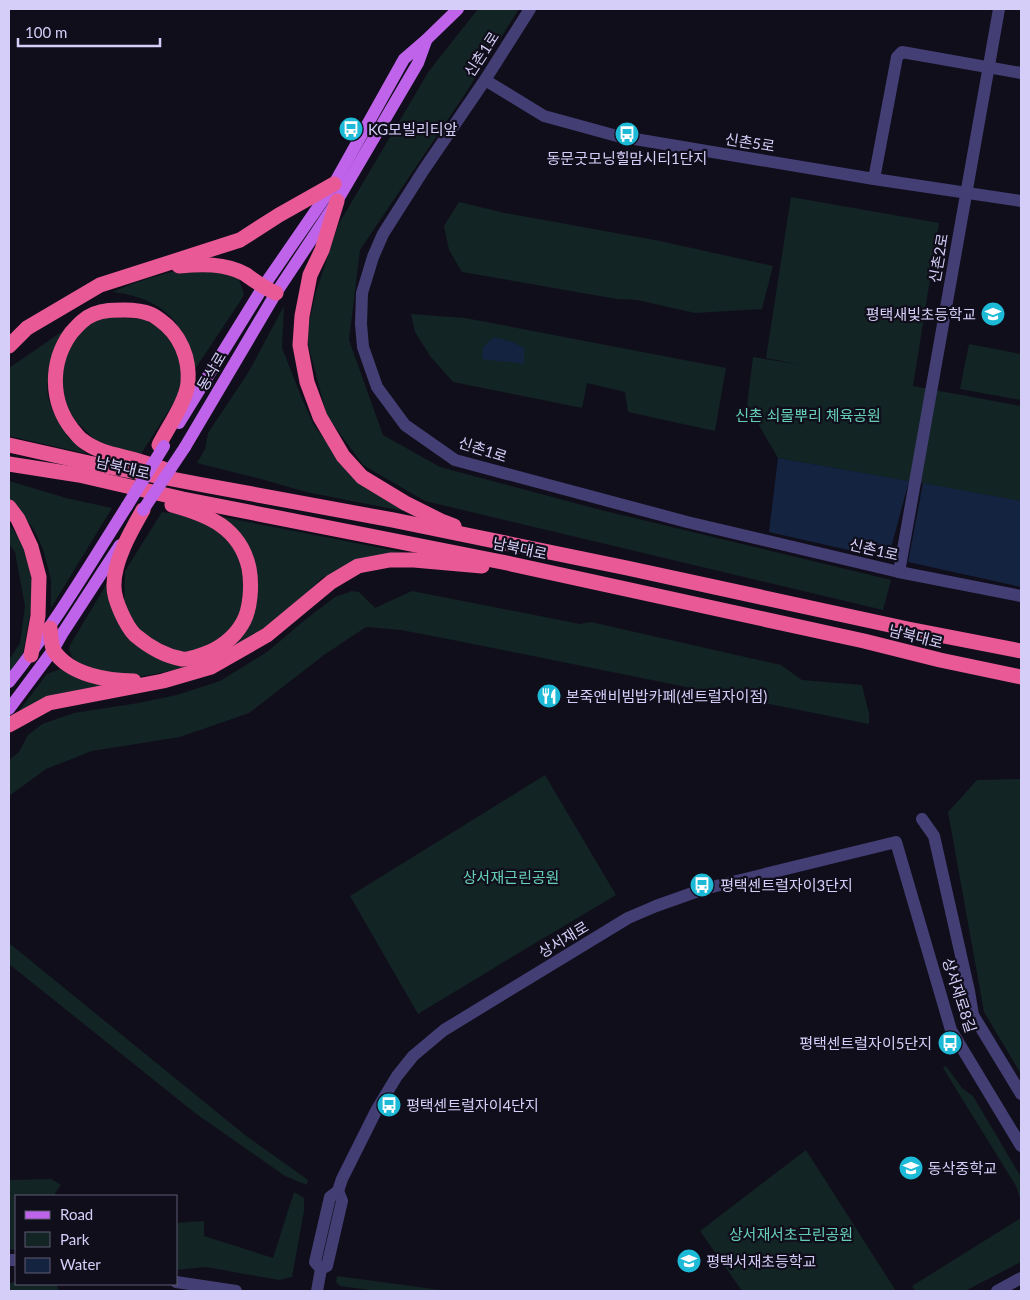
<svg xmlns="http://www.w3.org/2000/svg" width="1030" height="1300" font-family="Lato,'Noto Sans KR',sans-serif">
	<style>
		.green { fill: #122424 }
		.water { fill: #14233f }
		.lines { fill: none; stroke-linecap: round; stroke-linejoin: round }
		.minor { stroke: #433e74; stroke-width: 12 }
		.major { stroke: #bf63ea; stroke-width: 12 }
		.highway { stroke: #e95996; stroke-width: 15 }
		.major-bridge { stroke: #bf63ea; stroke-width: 12 }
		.labels { text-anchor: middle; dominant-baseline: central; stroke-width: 4.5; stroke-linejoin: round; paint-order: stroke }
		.street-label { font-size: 15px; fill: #d5cef9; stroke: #110e1b }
		.poi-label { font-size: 15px; fill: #d5cef9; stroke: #110e1b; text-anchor: start }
		.park-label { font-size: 15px; fill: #65ceb9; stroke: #110e1b }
	</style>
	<rect width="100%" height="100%" fill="#110e1b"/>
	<g class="green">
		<polygon points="478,9 519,9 465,94 360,250 349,340 383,435 440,467 601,510 891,580 883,610 425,501 363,465 327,416 306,337 315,295 338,225 429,71"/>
		<polygon points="791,197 939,223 913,386 1021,406 1021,501 778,458 747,405 753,357 801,365 766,358"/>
		<polygon points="459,202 505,213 660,241 773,266 762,309 695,313 637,300 617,299 462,272 449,250 444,226"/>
		<path d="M 190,268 L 207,268 L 238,277 L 244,294 L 241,300 L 191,375 C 190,366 190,356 188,347 C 187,343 185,340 184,336 C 170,307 144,296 113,292 C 137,281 164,273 190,268 Z"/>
		<polygon points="284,306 282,348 303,401 314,425 334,453 408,512 306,492 261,479 197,463 205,449 208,433 248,373"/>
		<polygon points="411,314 465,318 726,368 715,431 628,412 625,392 587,383 582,408 453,382 430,356 415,332"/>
		<polygon points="104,317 150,319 172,337 184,377 178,396 141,454 102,445 97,442 71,416 61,391 59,379 71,342 88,324"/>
		<path d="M 73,324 C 68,337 62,350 56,363 C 54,369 50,375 48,381 C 43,406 68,440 87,454 L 9,436 L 9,368 Z"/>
		<polygon points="969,344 1021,354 1021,400 960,389"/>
		<polygon points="9,481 66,498 112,508 51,608 51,580 43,549 33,528 19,510 9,500"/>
		<polygon points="162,512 191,515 221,533 234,549 242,567 247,591 239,618 230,633 195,652 179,652 159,644 140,633 124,603 125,571"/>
		<polygon points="217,516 407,553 353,562 322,578 293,606 252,637 181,669 133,678 82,666 72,657 69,650 70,645 112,575 119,618 183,663 247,629 254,563"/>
		<polygon points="9,524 24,545 34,591 23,653 9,676 9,660 20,643 25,606 15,552 9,544"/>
		<polygon points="352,591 359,592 375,608 412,591 580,624 591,622 781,665 802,680 862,685 869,714 869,724 463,642 401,630 366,627 324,655 249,713 180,737 92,751 46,769 9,796 9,760 19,752 28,735 42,724 74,713 138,703 177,695 220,681 267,652 306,619 335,597"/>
		<polygon points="60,669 80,678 107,685 19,711 47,674"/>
		<polygon points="545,775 616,895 517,954 418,1014 350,896"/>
		<polygon points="1021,779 1021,1074 984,1012 948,812 977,780"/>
		<polygon points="9,943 245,1135 308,1180 307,1185 285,1176 195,1113 9,964"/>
		<polygon points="946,1066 962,1088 973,1096 1021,1177 1021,1201 1016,1186 943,1068"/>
		<polygon points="806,1150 896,1291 742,1291 700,1231"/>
		<polygon points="51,1179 61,1185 55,1193 56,1196 16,1196 16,1250 9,1249 9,1180"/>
		<polygon points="294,1192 304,1198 304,1211 292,1277 279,1280 206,1267 176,1270 176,1223 204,1221 204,1236 273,1258"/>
		<polygon points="1021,1218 1021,1262 965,1291 915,1291 912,1286"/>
		<polygon points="337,1276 448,1291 377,1291 340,1286 336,1282"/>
		<polygon points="16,1282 16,1284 56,1284 59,1291 9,1291 9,1283"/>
	</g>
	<g class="water">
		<polygon points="494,337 513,342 524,348 524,364 482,359 483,347"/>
		<polygon points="778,458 909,481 888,559 769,532"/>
		<polygon points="923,483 1021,501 1021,587 908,562"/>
	</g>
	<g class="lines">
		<g class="minor">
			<polyline points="530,9 485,80 423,171 383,234 373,257 362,293 361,324 363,347 377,387 405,425 455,460 687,522 899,572 1021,596"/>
			<polyline points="485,80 544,116 617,136 874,179 1021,201"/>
			<polyline points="874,179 897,57 902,52 1021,73"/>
			<polyline points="899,572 999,9"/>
			<polyline points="922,819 934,836 969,991 973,1015 1021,1094"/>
			<polyline points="9,1260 16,1260"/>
			<polyline points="321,1269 327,1266 342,1201 338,1191"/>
			<polyline points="176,1282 236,1291"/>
			<polyline points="317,1291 321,1269 315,1262 330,1197 338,1191 342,1179 377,1109 397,1076 413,1056 444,1030 628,918 656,906 704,889 896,842 951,1030 1021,1146"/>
			<polyline points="997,1291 1021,1278"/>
		</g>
		<g class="major">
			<polyline points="179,423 263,287 334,184 404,59 426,40 458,9"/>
			<polyline points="185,447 276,293 337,201 418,63 426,41"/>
			<path d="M 9,682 C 53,627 89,566 127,506"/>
			<polyline points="9,709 53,650 62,634 120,545"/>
		</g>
		<g class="highway">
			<polyline points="337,201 322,250 310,275 302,316 300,345 307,382 320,417 343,456 362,477 405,503 441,521 454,526"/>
			<path d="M 179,266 C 201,264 225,263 245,274 C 255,281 264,288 276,293"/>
			<polyline points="9,346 27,328 100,285 240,240 279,215 334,184"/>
			<polyline points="9,445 89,463 198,484 393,520 627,568 908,629 1021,651"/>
			<path d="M 159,445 C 168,427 186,402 188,383 C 190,358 180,334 160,320 C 157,318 154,315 150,314 C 143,311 132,310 124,310 C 113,310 104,310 94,314 C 84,318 78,325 71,333 C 50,362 50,401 72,429 C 75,432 78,437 82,440 C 96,451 112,454 128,458 C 140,461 152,465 164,469"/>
			<polyline points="9,464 79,475 183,499 507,563 864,641 940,660 1021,677"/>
			<polyline points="9,507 18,519 31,547 39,577 38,616 31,655"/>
			<path d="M 143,510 C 131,531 113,562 114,587 C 114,600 126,626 135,635 C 148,646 165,656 182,659 C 189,660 198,656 204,654 C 219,649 234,638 242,624 C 251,610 252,584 249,568 C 240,528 209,515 172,505"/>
			<path d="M 50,628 C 51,635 51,646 54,651 C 70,675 108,681 134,681"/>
			<polyline points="9,725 49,703 163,681 211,667 267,635 331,582 358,566 390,560 414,560 482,566"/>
		</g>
		<g class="major-bridge">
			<polyline points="127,506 164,446"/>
			<polyline points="143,510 185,447"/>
		</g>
	</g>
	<defs>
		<symbol id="bus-disc" viewBox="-11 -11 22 22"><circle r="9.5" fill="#1cbad6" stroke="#110e1b"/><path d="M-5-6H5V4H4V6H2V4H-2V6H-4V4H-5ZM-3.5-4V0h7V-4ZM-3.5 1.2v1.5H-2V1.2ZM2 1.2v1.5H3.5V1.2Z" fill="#fff"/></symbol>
		<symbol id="school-disc" viewBox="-11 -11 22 22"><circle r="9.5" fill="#1cbad6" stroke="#110e1b"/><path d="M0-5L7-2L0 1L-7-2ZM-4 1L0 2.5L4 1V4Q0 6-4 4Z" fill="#fff"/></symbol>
		<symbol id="restaurant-disc" viewBox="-11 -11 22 22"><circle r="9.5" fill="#1cbad6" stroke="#110e1b"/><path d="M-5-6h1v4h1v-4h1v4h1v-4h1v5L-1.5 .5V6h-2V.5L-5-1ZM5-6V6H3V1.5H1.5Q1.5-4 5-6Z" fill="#fff"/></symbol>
	</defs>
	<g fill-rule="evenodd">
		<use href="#bus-disc" x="337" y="115" width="28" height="28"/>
		<use href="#bus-disc" x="613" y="120" width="28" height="28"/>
		<use href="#school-disc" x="979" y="300" width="28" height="28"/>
		<use href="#restaurant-disc" x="535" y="682" width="28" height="28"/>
		<use href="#bus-disc" x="688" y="871" width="28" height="28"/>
		<use href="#bus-disc" x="936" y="1029" width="28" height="28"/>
		<use href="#bus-disc" x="375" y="1091" width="28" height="28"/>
		<use href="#school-disc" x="897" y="1154" width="28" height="28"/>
		<use href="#school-disc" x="675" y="1247" width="28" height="28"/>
	</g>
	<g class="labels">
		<g class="street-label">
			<text transform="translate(481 54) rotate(-57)">신촌1로</text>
			<text transform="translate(750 142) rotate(9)">신촌5로</text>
			<text transform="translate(938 258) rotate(-80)">신촌2로</text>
			<text transform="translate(211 371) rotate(-60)">동삭로</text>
			<text transform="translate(483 449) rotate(18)">신촌1로</text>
			<text transform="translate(123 467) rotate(13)">남북대로</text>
			<text transform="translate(520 548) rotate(12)">남북대로</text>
			<text transform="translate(874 549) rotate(13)">신촌1로</text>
			<text transform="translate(916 636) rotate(14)">남북대로</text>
			<text transform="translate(563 939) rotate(-31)">상서재로</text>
			<text transform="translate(960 995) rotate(72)">상서재로8길</text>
		</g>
		<g class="poi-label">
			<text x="368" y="129">KG모빌리티앞</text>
			<text x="627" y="158" text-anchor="middle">동문굿모닝힐맘시티1단지</text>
			<text x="976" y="314" text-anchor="end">평택새빛초등학교</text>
			<text x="566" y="696">본죽앤비빔밥카페(센트럴자이점)</text>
			<text x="720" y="885">평택센트럴자이3단지</text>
			<text x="932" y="1043" text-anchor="end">평택센트럴자이5단지</text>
			<text x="406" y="1105">평택센트럴자이4단지</text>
			<text x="928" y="1168">동삭중학교</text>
			<text x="706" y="1261">평택서재초등학교</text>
		</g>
		<g class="park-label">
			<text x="808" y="415">신촌 쇠물뿌리 체육공원</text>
			<text x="511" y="877">상서재근린공원</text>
			<text x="791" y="1234">상서재서초근린공원</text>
		</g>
	</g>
	<rect width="1030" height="1300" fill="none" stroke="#d5cef9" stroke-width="20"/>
	<rect x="15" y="1195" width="162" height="90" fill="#110e1b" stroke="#5f5b74"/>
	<rect x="25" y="1211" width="25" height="8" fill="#bf63ea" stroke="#5f5b74"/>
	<text x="60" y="1220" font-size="15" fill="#d5cef9">Road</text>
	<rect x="25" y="1232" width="25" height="15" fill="#122424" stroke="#5f5b74"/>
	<text x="60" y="1245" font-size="15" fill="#d5cef9">Park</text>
	<rect x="25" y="1258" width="25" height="15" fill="#14233f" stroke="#5f5b74"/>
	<text x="60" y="1270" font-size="15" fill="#d5cef9">Water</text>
	<path d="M18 38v8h142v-8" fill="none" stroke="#d5cef9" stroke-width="2.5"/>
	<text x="25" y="38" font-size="15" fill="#d5cef9" stroke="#110e1b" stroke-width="4" paint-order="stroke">100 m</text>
</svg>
